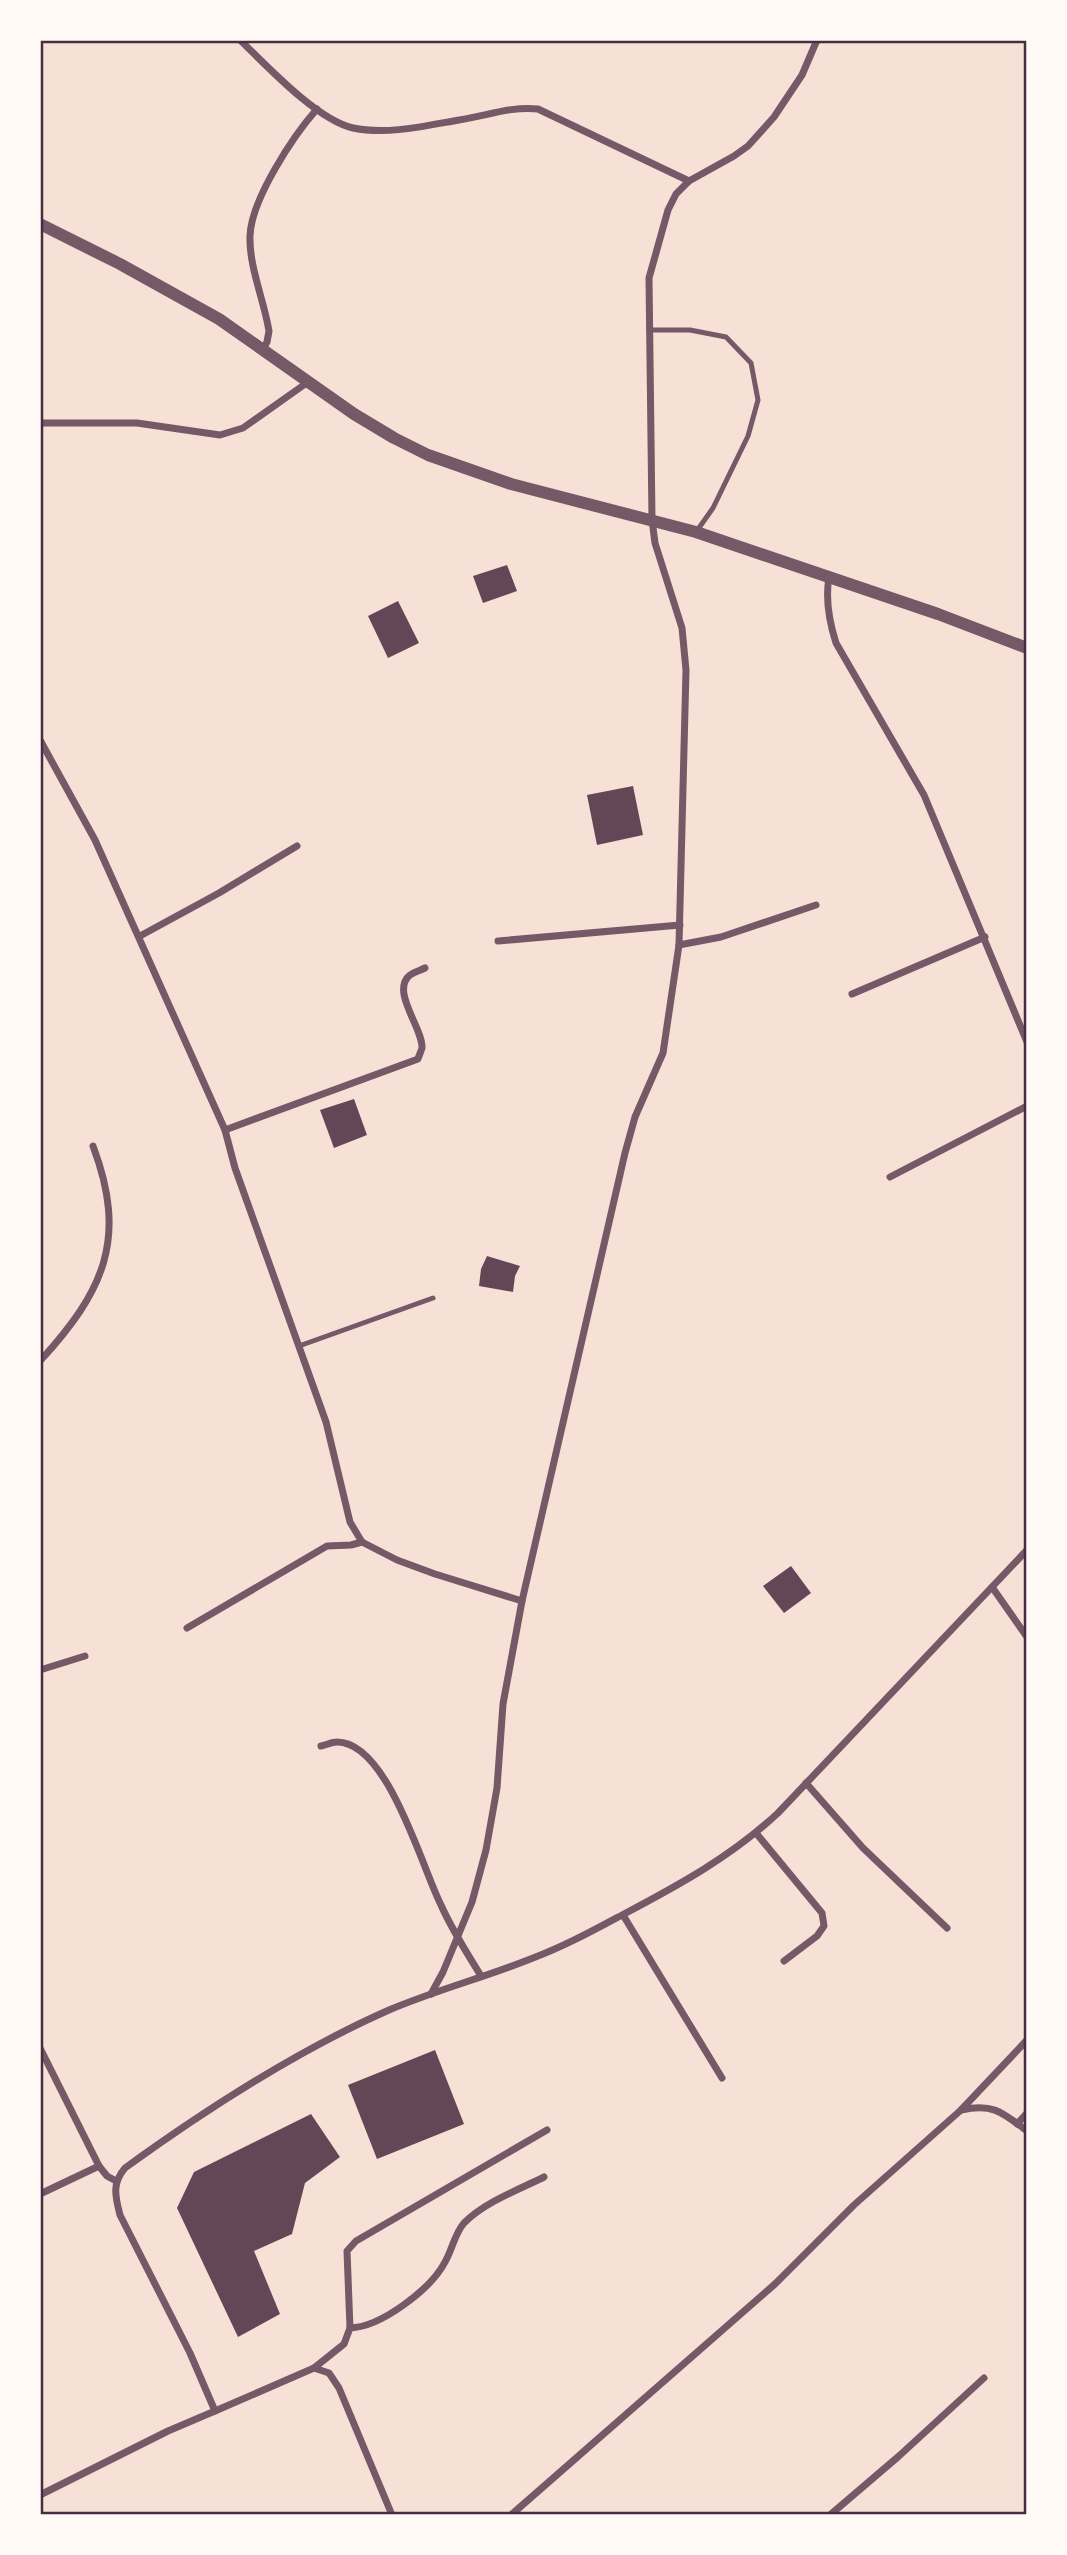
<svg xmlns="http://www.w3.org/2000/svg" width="1067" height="2555" font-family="Spectral,serif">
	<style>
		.building { fill: #644757 }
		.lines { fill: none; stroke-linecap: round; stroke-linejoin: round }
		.service { stroke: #755966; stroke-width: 5 }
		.minor { stroke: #755966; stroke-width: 7 }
		.tertiary { stroke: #755966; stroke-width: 12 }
		.neatline { fill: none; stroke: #4a2c40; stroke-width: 2.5 }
	</style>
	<rect width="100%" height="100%" fill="#f7e1d7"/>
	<g class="building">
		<polygon points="507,565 517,591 483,603 473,576"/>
		<polygon points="398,601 419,643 388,658 368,616"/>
		<polygon points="633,786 643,835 597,845 587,795"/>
		<polygon points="354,1099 367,1135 334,1148 320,1110"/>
		<polygon points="487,1256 520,1266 515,1276 513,1292 479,1286 481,1269"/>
		<polygon points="791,1566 811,1593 784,1613 763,1586"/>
		<polygon points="435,2050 464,2124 377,2159 348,2085"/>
		<polygon points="311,2114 340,2157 305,2183 292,2234 254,2251 280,2314 238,2337 177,2208 194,2172"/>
	</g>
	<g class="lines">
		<g class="service">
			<polyline points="649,330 690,330 726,337 751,363 758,400 748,436 713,508 696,532"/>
			<polyline points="299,1346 433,1298"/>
		</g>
		<g class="minor">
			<path d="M 240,40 C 267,66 317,120 353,128 C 387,135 425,126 459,120 C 487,116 510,106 538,109 L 689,181"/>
			<path d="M 263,349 L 267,342 L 269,331 C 264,300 249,267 250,236 C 251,200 293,136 317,109"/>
			<polyline points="40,423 137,423 220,435 243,428 308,382"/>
			<path d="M 829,577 C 825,600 829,621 836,643 L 924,795 L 1027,1042"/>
			<polyline points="40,740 95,840 225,1130 235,1168 326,1422 350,1522 362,1542 397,1560 435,1574 522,1601"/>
			<polyline points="140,936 219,893 297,846"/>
			<polyline points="498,941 680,925"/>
			<polyline points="679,945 721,937 816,905"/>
			<polyline points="852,994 985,937"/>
			<path d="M 225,1130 L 418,1059 C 419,1055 421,1052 422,1048 C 423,1028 390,991 410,975 C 414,972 421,970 425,968"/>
			<polyline points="890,1177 1027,1106"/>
			<path d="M 40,1361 C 104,1291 128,1239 93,1146"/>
			<polyline points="992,1587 1027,1637"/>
			<polyline points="187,1628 327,1546 351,1545 362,1542"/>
			<polyline points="40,1670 85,1656"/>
			<path d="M 321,1746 C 326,1745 332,1742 337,1742 C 388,1742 422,1868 441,1905 C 452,1930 467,1953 481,1976"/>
			<polyline points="806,1783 863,1848 947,1928"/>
			<polyline points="756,1833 822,1913 824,1926 817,1936 784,1961"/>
			<polyline points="623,1915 722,2078"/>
			<polyline points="431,1994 443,1972 472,1902 486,1850 497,1788 503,1704 522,1601 625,1153 635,1117 663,1053 679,945 686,670 682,628 655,543 652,520 649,278 668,210 676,194 689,181 734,156 748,146 774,117 802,75 817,40"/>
			<polyline points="40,2048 99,2166 107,2176 116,2181"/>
			<polyline points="961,2110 1027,2040"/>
			<polyline points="1017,2124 1027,2113"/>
			<polyline points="40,2194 99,2166"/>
			<path d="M 350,2328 C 381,2327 431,2289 445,2262 C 452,2250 455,2233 464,2223 C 485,2202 518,2190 544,2177"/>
			<polyline points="314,2368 344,2344 350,2328 347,2251 356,2241 547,2130"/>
			<polyline points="215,2411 314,2368 329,2373 339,2388 392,2515"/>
			<path d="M 40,2495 L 168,2431 L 215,2411 L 190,2353 L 120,2215 C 115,2196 112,2183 125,2168 C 208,2108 296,2051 389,2010 C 436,1990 486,1977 533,1958 C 565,1946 594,1930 624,1914 C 679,1885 732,1856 778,1813 L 1027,1550"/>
			<path d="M 511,2515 L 775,2284 L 854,2205 L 961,2110 C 993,2103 1002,2112 1027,2131"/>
			<polyline points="830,2515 899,2456 984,2378"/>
		</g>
		<polyline class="tertiary" points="40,224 120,264 219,319 354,414 394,438 428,455 511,484 696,532 938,614 1027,648"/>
	</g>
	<rect width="1067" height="2555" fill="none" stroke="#fffaf5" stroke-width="84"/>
	<rect x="42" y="42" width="983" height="2471" class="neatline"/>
</svg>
